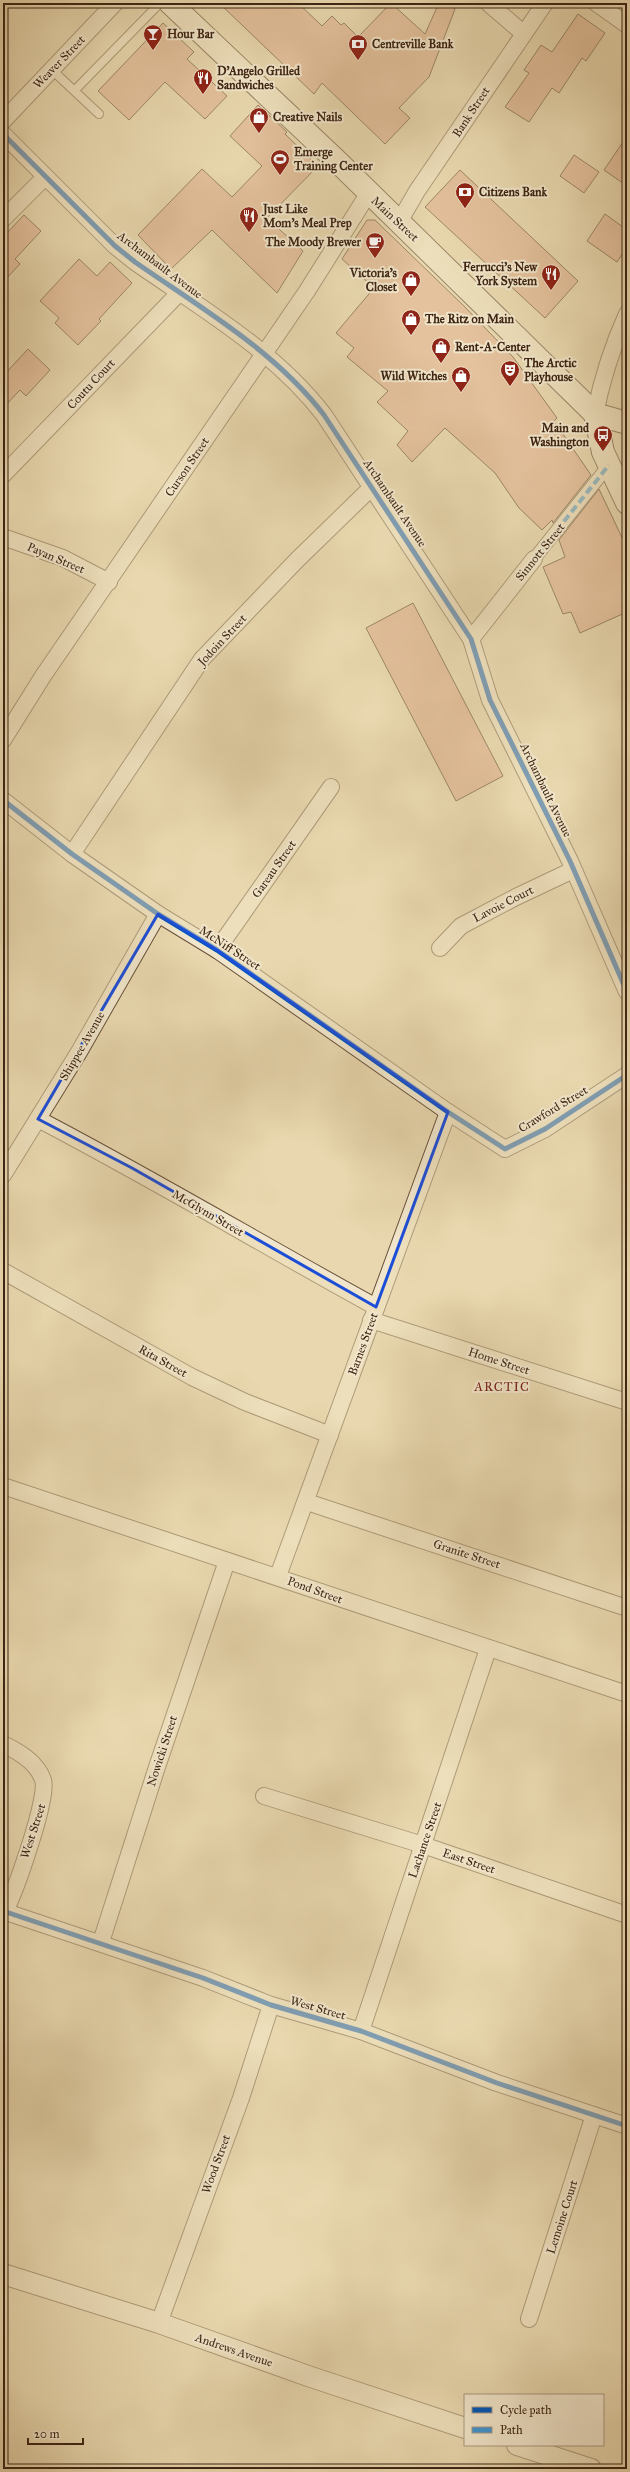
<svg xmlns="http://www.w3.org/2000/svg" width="630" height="2472" font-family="'IM FELL Great Primer',serif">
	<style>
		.building { fill: #dea787; stroke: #3d2413 }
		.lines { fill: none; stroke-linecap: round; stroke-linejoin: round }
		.service-casing { stroke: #68513a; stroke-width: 10 }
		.pedestrian-casing { stroke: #68513a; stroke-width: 14 }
		.minor-casing { stroke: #68513a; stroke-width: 18 }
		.tertiary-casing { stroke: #68513a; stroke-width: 22 }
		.secondary-casing { stroke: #3d2413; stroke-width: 24 }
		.service { stroke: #f1e6cb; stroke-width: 8 }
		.pedestrian { stroke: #f1e6cb; stroke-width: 12 }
		.minor { stroke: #f1e6cb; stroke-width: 16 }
		.tertiary { stroke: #f1e6cb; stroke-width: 20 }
		.secondary { stroke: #f1e6cb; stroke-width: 22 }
		.quiet { stroke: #3f95d3; stroke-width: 4; stroke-dasharray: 8 4; stroke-linecap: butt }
		.cycleway-casing { stroke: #f1e6cb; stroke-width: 8 }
		.cycleway { stroke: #0057b8; stroke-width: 5 }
		.marked { fill: none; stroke: #1d4ed8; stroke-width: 3; stroke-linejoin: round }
		.labels { text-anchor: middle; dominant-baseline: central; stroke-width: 4; stroke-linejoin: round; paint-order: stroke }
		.poi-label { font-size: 12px; font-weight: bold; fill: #3d2413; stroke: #f1e6cb; text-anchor: start }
		.street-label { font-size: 12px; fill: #3d2413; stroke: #f1e6cb }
		.neighbourhood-label { font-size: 13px; letter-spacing: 1px; fill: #7a1f14; stroke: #f1e6cb }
	</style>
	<rect width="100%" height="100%" fill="#e9d8af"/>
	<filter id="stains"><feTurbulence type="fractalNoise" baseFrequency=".005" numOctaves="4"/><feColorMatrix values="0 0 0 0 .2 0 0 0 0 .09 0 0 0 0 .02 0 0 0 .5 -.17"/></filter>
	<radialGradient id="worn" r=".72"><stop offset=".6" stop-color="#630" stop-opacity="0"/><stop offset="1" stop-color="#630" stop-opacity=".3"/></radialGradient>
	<g class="building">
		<polygon points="219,3 298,3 322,26 332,16 341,25 344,23 358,37 391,3 425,34 439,3 448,3 455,9 429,77 399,108 410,118 385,144 322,83 314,94"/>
		<polygon points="578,14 605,33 586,61 582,58 559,93 552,88 529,122 505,107 529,73 524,70 541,45 552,52"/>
		<polygon points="163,23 194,52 187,59 227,96 205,119 165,82 129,120 98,91"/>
		<polygon points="258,105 287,132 285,134 318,166 267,218 303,251 277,293 212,230 171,269 138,235 202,169 232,197 262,166 230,136"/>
		<polygon points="627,136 627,186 604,170"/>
		<polygon points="574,155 599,172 584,193 560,176"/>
		<polygon points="460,170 578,281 545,318 425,207"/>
		<polygon points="605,214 627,230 627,247 617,262 587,241"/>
		<polygon points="24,215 41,231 15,259 20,264 3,282 3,237"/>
		<polygon points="367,220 375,220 464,306 513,357 557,418 554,421 591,475 553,523 552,520 542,530 519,508 495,473 445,428 412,462 397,445 408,431 377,402 388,391 347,357 354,348 336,333 374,288 342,259"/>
		<polygon points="79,259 97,276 110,262 132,283 99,319 101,321 78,345 55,323 59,318 40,301"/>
		<polygon points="28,349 50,370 26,396 20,390 3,408 3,376"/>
		<polygon points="599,489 627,548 627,612 580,633 571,612 563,614 543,567 565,557 559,540"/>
		<polygon points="413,603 503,776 456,801 366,628"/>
	</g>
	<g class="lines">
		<defs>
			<g id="service">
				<polyline points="51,69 99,114"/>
				<polyline points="75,90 160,3"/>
			</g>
			<polyline id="pedestrian" points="534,559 609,465"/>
			<g id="minor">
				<polyline points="488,3 523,33"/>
				<polyline points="596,3 627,25"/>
				<polyline points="3,121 115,3"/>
				<path d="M 3,134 L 115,246 L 135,262 C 201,308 275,351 324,415 L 471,639 L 490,700 L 570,861 L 627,992"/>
				<polyline points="3,219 45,177"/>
				<polyline points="399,222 417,191 545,3"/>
				<path d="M 595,414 C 602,379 612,347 627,314"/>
				<polyline points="3,475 179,293"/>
				<polyline points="3,537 63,558 109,582"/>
				<polyline points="471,639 534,559"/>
				<polyline points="3,740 43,676 307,291 368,194"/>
				<polyline points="3,800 72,854 158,914 217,950 448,1112 505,1149 545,1129 627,1075"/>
				<polyline points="72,854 202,659 297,560 372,487"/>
				<polyline points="440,948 461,926 516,897 573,870"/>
				<polyline points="217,950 331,787"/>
				<path d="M 38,1119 C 153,1179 263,1245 376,1307"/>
				<polyline points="3,1175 79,1052 158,914"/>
				<polyline points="3,1271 192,1377 245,1402 330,1435"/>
				<polyline points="371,1320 627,1402"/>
				<polyline points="3,1486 627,1694"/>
				<polyline points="307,1502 627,1608"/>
				<polyline points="278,1576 448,1112"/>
				<path d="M 3,1744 C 19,1752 37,1762 43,1780 C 49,1797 15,1892 5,1911"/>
				<polyline points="264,1796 423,1845 627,1915"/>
				<polyline points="3,1911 203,1978 271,2005 361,2031 497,2083 627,2126"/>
				<polyline points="101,1942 157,1767 227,1561"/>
				<polyline points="361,2031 488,1649"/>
				<polyline points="529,2319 594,2115"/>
				<polyline points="159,2323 241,2098 271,2005"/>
			</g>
			<g id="tertiary">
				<polyline points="3,2274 159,2323 311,2377 465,2428"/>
				<polyline points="517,2445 591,2469"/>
			</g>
			<g id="secondary">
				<polyline points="170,3 339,163 595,414 627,423"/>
				<polyline points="595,414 603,452 627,503"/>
			</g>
		</defs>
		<use href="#service" class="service-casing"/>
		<use href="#pedestrian" class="pedestrian-casing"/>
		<use href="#minor" class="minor-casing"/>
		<use href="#tertiary" class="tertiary-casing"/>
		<use href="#secondary" class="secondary-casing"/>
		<use href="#service" class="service"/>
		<use href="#pedestrian" class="pedestrian"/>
		<use href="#minor" class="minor"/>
		<use href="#tertiary" class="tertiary"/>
		<use href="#secondary" class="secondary"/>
		<polyline class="quiet" points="534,559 609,465"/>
		<defs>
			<g id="cycleway">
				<path d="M 3,134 L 115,246 L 135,262 C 201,308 275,351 324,415 L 471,639 L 490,700 L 570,861 L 627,992"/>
				<polyline points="3,800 72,854 158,914 217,950 448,1112 505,1149 545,1129 627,1075"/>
				<polyline points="3,1911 203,1978 271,2005 361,2031 497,2083 627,2126"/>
			</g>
		</defs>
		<use href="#cycleway" class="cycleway-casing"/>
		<use href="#cycleway" class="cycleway"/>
	</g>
	<path d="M0 0H630V2472H0ZM 158,914 L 217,950 L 448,1112 L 376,1307 L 132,1168 L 38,1119 Z" fill="#e9d8af" fill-opacity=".55" fill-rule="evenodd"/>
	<path class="marked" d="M 158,914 L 217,950 L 448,1112 L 376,1307 L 132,1168 L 38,1119 Z"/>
	<defs>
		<symbol id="bar-pin" viewBox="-11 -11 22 30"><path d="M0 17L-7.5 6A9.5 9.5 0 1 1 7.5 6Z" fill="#8f2418" stroke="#f1e6cb"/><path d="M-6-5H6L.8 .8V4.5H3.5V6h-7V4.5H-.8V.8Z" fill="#fff"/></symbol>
		<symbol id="bank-pin" viewBox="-11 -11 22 30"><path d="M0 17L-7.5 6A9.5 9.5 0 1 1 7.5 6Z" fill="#8f2418" stroke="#f1e6cb"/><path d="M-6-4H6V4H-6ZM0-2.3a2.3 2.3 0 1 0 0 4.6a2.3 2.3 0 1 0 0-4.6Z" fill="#fff"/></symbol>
		<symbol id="restaurant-pin" viewBox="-11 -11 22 30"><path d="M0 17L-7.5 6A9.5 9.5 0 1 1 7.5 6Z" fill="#8f2418" stroke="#f1e6cb"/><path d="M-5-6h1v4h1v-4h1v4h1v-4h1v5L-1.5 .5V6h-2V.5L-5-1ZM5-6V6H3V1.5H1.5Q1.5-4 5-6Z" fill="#fff"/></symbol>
		<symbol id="shop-pin" viewBox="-11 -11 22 30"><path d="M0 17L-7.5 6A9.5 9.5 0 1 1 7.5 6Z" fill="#8f2418" stroke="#f1e6cb"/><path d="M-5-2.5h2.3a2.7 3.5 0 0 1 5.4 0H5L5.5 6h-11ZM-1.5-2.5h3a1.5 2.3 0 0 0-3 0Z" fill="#fff"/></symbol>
		<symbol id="stadium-pin" viewBox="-11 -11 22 30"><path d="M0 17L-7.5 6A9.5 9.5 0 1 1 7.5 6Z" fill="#8f2418" stroke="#f1e6cb"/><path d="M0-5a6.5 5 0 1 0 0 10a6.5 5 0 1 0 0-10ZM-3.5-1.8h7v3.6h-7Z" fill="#fff"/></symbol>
		<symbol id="cafe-pin" viewBox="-11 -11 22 30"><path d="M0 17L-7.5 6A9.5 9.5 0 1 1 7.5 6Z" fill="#8f2418" stroke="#f1e6cb"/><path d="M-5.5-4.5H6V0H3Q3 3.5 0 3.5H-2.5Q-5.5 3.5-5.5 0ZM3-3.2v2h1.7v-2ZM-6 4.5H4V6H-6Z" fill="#fff"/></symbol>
		<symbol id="theatre-pin" viewBox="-11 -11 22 30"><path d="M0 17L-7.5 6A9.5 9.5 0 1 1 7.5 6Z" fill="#8f2418" stroke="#f1e6cb"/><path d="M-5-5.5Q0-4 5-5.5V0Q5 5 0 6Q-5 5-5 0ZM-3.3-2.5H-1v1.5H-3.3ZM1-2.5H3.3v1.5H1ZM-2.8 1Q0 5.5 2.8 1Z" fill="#fff"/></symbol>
		<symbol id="bus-pin" viewBox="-11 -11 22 30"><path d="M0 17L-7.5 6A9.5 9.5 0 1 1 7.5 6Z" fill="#8f2418" stroke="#f1e6cb"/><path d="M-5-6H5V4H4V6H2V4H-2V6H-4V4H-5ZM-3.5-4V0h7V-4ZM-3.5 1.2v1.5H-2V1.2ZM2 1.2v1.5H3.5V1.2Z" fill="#fff"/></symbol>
	</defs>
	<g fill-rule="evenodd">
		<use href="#bar-pin" x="142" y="23" width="22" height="30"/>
		<use href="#bank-pin" x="347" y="33" width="22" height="30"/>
		<use href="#restaurant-pin" x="192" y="67" width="22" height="30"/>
		<use href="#shop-pin" x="248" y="106" width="22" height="30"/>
		<use href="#stadium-pin" x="269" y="148" width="22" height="30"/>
		<use href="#bank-pin" x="454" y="181" width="22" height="30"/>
		<use href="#restaurant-pin" x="238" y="205" width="22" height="30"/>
		<use href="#cafe-pin" x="364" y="231" width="22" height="30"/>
		<use href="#restaurant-pin" x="540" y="263" width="22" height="30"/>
		<use href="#shop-pin" x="400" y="269" width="22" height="30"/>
		<use href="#shop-pin" x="400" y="308" width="22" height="30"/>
		<use href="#shop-pin" x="430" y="336" width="22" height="30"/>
		<use href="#theatre-pin" x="499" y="359" width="22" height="30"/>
		<use href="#shop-pin" x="450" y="365" width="22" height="30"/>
		<use href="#bus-pin" x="592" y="424" width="22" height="30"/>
	</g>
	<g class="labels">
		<g class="poi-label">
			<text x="167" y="34">Hour Bar</text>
			<text x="372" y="44">Centreville Bank</text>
			<text x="217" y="71">D'Angelo Grilled<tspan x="217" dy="14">Sandwiches</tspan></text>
			<text x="273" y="117">Creative Nails</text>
			<text x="294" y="152">Emerge<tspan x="294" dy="14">Training Center</tspan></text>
			<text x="479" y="192">Citizens Bank</text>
			<text x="263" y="209">Just Like<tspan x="263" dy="14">Mom's Meal Prep</tspan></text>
			<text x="361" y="242" text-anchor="end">The Moody Brewer</text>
			<text x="537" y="267" text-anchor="end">Ferrucci's New<tspan x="537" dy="14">York System</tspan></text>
			<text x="397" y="273" text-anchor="end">Victoria's<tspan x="397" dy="14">Closet</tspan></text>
			<text x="425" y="319">The Ritz on Main</text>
			<text x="455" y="347">Rent-A-Center</text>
			<text x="524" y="363">The Arctic<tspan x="524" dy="14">Playhouse</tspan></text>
			<text x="447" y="376" text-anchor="end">Wild Witches</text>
			<text x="589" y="428" text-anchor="end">Main and<tspan x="589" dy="14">Washington</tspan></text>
		</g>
		<g class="street-label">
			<text transform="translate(59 62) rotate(-46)">Weaver Street</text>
			<text transform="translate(471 112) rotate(-57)">Bank Street</text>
			<text transform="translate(395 219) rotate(43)">Main Street</text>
			<text transform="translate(160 265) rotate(37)">Archambault Avenue</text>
			<text transform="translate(91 384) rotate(-47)">Coutu Court</text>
			<text transform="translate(187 467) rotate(-56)">Curson Street</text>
			<text transform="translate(395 503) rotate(56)">Archambault Avenue</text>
			<text transform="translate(540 552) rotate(-51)">Sinnott Street</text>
			<text transform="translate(56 558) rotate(23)">Payan Street</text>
			<text transform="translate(222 640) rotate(-47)">Jodoin Street</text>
			<text transform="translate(546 790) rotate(64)">Archambault Avenue</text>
			<text transform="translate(274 869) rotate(-55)">Gareau Street</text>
			<text transform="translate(503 904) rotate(-27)">Lavoie Court</text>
			<text transform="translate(230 948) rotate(33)">McNiff Street</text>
			<text transform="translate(82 1046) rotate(-60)">Shippee Avenue</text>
			<text transform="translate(553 1109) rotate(-31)">Crawford Street</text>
			<text transform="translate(208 1213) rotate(30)">McGlynn Street</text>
			<text transform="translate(363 1344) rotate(-70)">Barnes Street</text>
			<text transform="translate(163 1361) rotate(29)">Rita Street</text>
			<text transform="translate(499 1361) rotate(18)">Home Street</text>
			<text transform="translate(467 1554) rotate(18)">Granite Street</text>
			<text transform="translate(315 1590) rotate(20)">Pond Street</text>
			<text transform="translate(162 1751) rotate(-72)">Nowicki Street</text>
			<text transform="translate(33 1831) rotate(-72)">West Street</text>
			<text transform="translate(425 1840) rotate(-71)">Lachance Street</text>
			<text transform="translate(469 1861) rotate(19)">East Street</text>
			<text transform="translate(318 2008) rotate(16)">West Street</text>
			<text transform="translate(216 2164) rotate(-70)">Wood Street</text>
			<text transform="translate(562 2217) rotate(-72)">Lemoine Court</text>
			<text transform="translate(234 2350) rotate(19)">Andrews Avenue</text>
		</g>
		<g class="neighbourhood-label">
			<text x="502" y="1387">ARCTIC</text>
		</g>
	</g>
	<rect width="630" height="2472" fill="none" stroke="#e9d8af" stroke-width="16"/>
	<rect x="4" y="4" width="622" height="2464" fill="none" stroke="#3d2413" stroke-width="2"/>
	<rect x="8" y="8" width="614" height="2456" fill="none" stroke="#3d2413"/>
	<rect x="464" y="2394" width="140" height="52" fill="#f1e6cb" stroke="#a99881"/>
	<rect x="472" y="2407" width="20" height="6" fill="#0057b8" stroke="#a99881"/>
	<text x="500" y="2414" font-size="12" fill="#3d2413">Cycle path</text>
	<rect x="472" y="2427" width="20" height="6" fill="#3f95d3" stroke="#a99881"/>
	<text x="500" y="2434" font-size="12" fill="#3d2413">Path</text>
	<path d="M28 2438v6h55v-6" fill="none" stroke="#3d2413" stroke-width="2"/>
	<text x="34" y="2438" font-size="12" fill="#3d2413" stroke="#f1e6cb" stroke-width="3" paint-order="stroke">20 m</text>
	<rect width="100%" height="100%" filter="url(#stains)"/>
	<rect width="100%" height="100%" fill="url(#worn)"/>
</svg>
